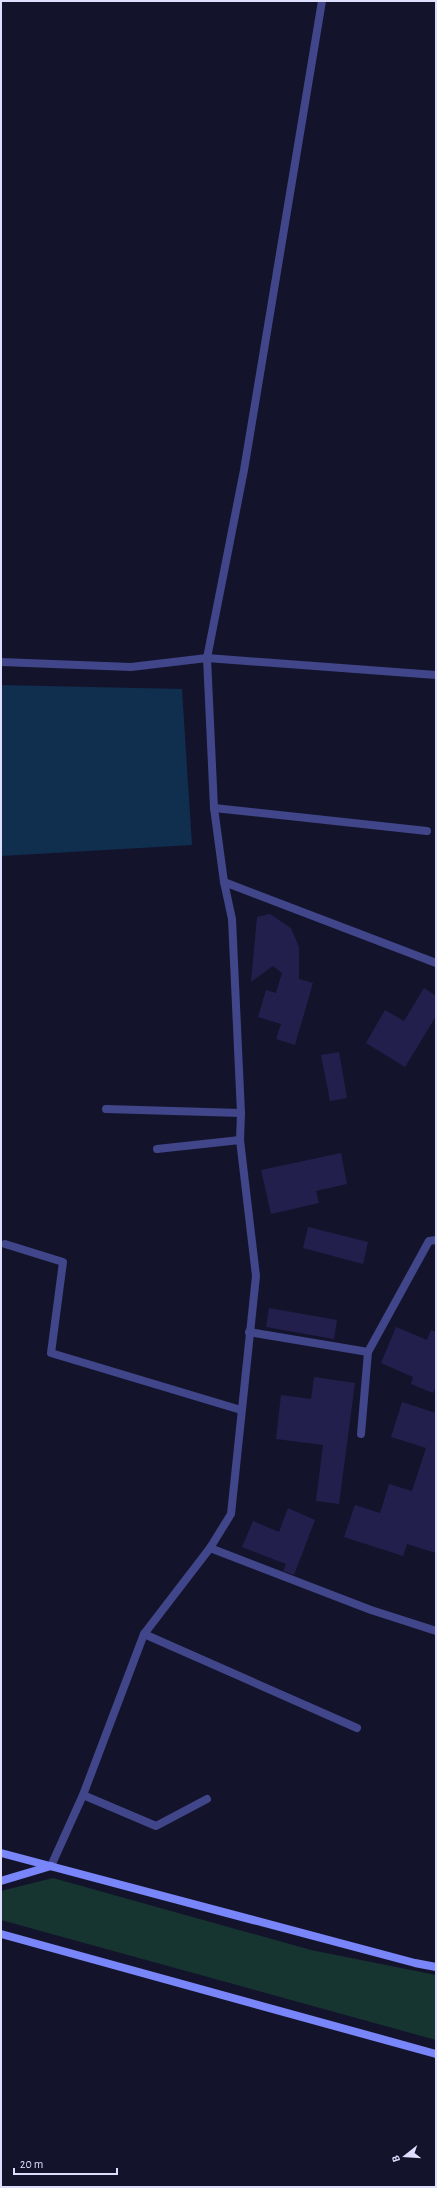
<svg xmlns="http://www.w3.org/2000/svg" width="437" height="2188" font-family="'Alegreya Sans',sans-serif">
	<style>
		.green { fill: #163530 }
		.water { fill: #102e4e }
		.building { fill: #231f4c }
		.lines { fill: none; stroke-linecap: round; stroke-linejoin: round }
		.service { stroke: #404689; stroke-width: 8 }
		.minor { stroke: #404689; stroke-width: 8 }
		.secondary { stroke: #7986fa; stroke-width: 8 }
	</style>
	<rect width="100%" height="100%" fill="#14132c"/>
	<polygon class="green" points="53,1878 311,1950 436,1975 436,2040 1,1920 1,1891"/>
	<polygon class="water" points="1,685 182,689 192,845 1,856"/>
	<g class="building">
		<polygon points="270,914 291,928 299,947 299,979 313,983 295,1045 276,1039 281,1024 258,1017 266,990 276,993 282,973 273,966 251,982 257,917"/>
		<polygon points="424,988 436,996 436,1016 405,1067 366,1043 385,1010 404,1021"/>
		<polygon points="339,1052 347,1098 330,1101 321,1055"/>
		<polygon points="341,1153 347,1184 316,1191 319,1203 271,1214 261,1170"/>
		<polygon points="308,1227 368,1242 363,1264 303,1248"/>
		<polygon points="269,1308 337,1320 334,1339 266,1327"/>
		<polygon points="396,1327 427,1340 431,1330 436,1332 436,1385 433,1393 411,1384 413,1377 381,1363"/>
		<polygon points="314,1377 355,1383 339,1504 316,1501 323,1445 276,1439 281,1395 311,1399"/>
		<polygon points="402,1402 436,1413 436,1553 407,1544 403,1556 344,1537 355,1505 380,1513 389,1484 412,1491 426,1448 391,1437"/>
		<polygon points="288,1508 315,1520 294,1575 283,1571 286,1564 242,1547 253,1521 279,1532"/>
	</g>
	<g class="lines">
		<g class="service">
			<polyline points="214,808 427,831"/>
			<polyline points="106,1109 241,1113"/>
			<polyline points="157,1149 240,1140"/>
			<polyline points="5,1244 63,1262 51,1353 241,1410"/>
			<polyline points="249,1332 368,1352"/>
			<polyline points="361,1434 368,1352 429,1241 436,1240"/>
			<polyline points="210,1548 371,1610 436,1631"/>
			<polyline points="144,1634 357,1728"/>
			<polyline points="83,1795 156,1826 207,1799"/>
		</g>
		<g class="minor">
			<polyline points="1,662 131,667 207,658 436,675"/>
			<polyline points="224,882 436,963"/>
			<polyline points="51,1866 83,1795 144,1634 210,1548 231,1514 256,1276 240,1140 241,1113 232,919 224,882 214,808 207,658 244,470 322,1"/>
		</g>
		<g class="secondary">
			<polyline points="1,1853 415,1963 436,1967"/>
			<polyline points="1,1881 51,1866"/>
			<polyline points="1,1934 436,2054"/>
		</g>
	</g>
	<rect width="437" height="2188" fill="none" stroke="#dedffe" stroke-width="4"/>
	<g transform="translate(405 2156) rotate(253)" stroke="#14132c" stroke-width="3" paint-order="stroke">
	<path d="M0-3L7 15L0 10L-7 15Z" fill="#dedffe"/>
	<text y="-6" font-size="11" font-weight="bold" text-anchor="middle" fill="#dedffe">B</text>
	</g>
	<path d="M14 2168v6h103v-6" fill="none" stroke="#dedffe" stroke-width="2"/>
	<text x="20" y="2168" font-size="12" fill="#dedffe" stroke="#14132c" stroke-width="3" paint-order="stroke">20 m</text>
</svg>
